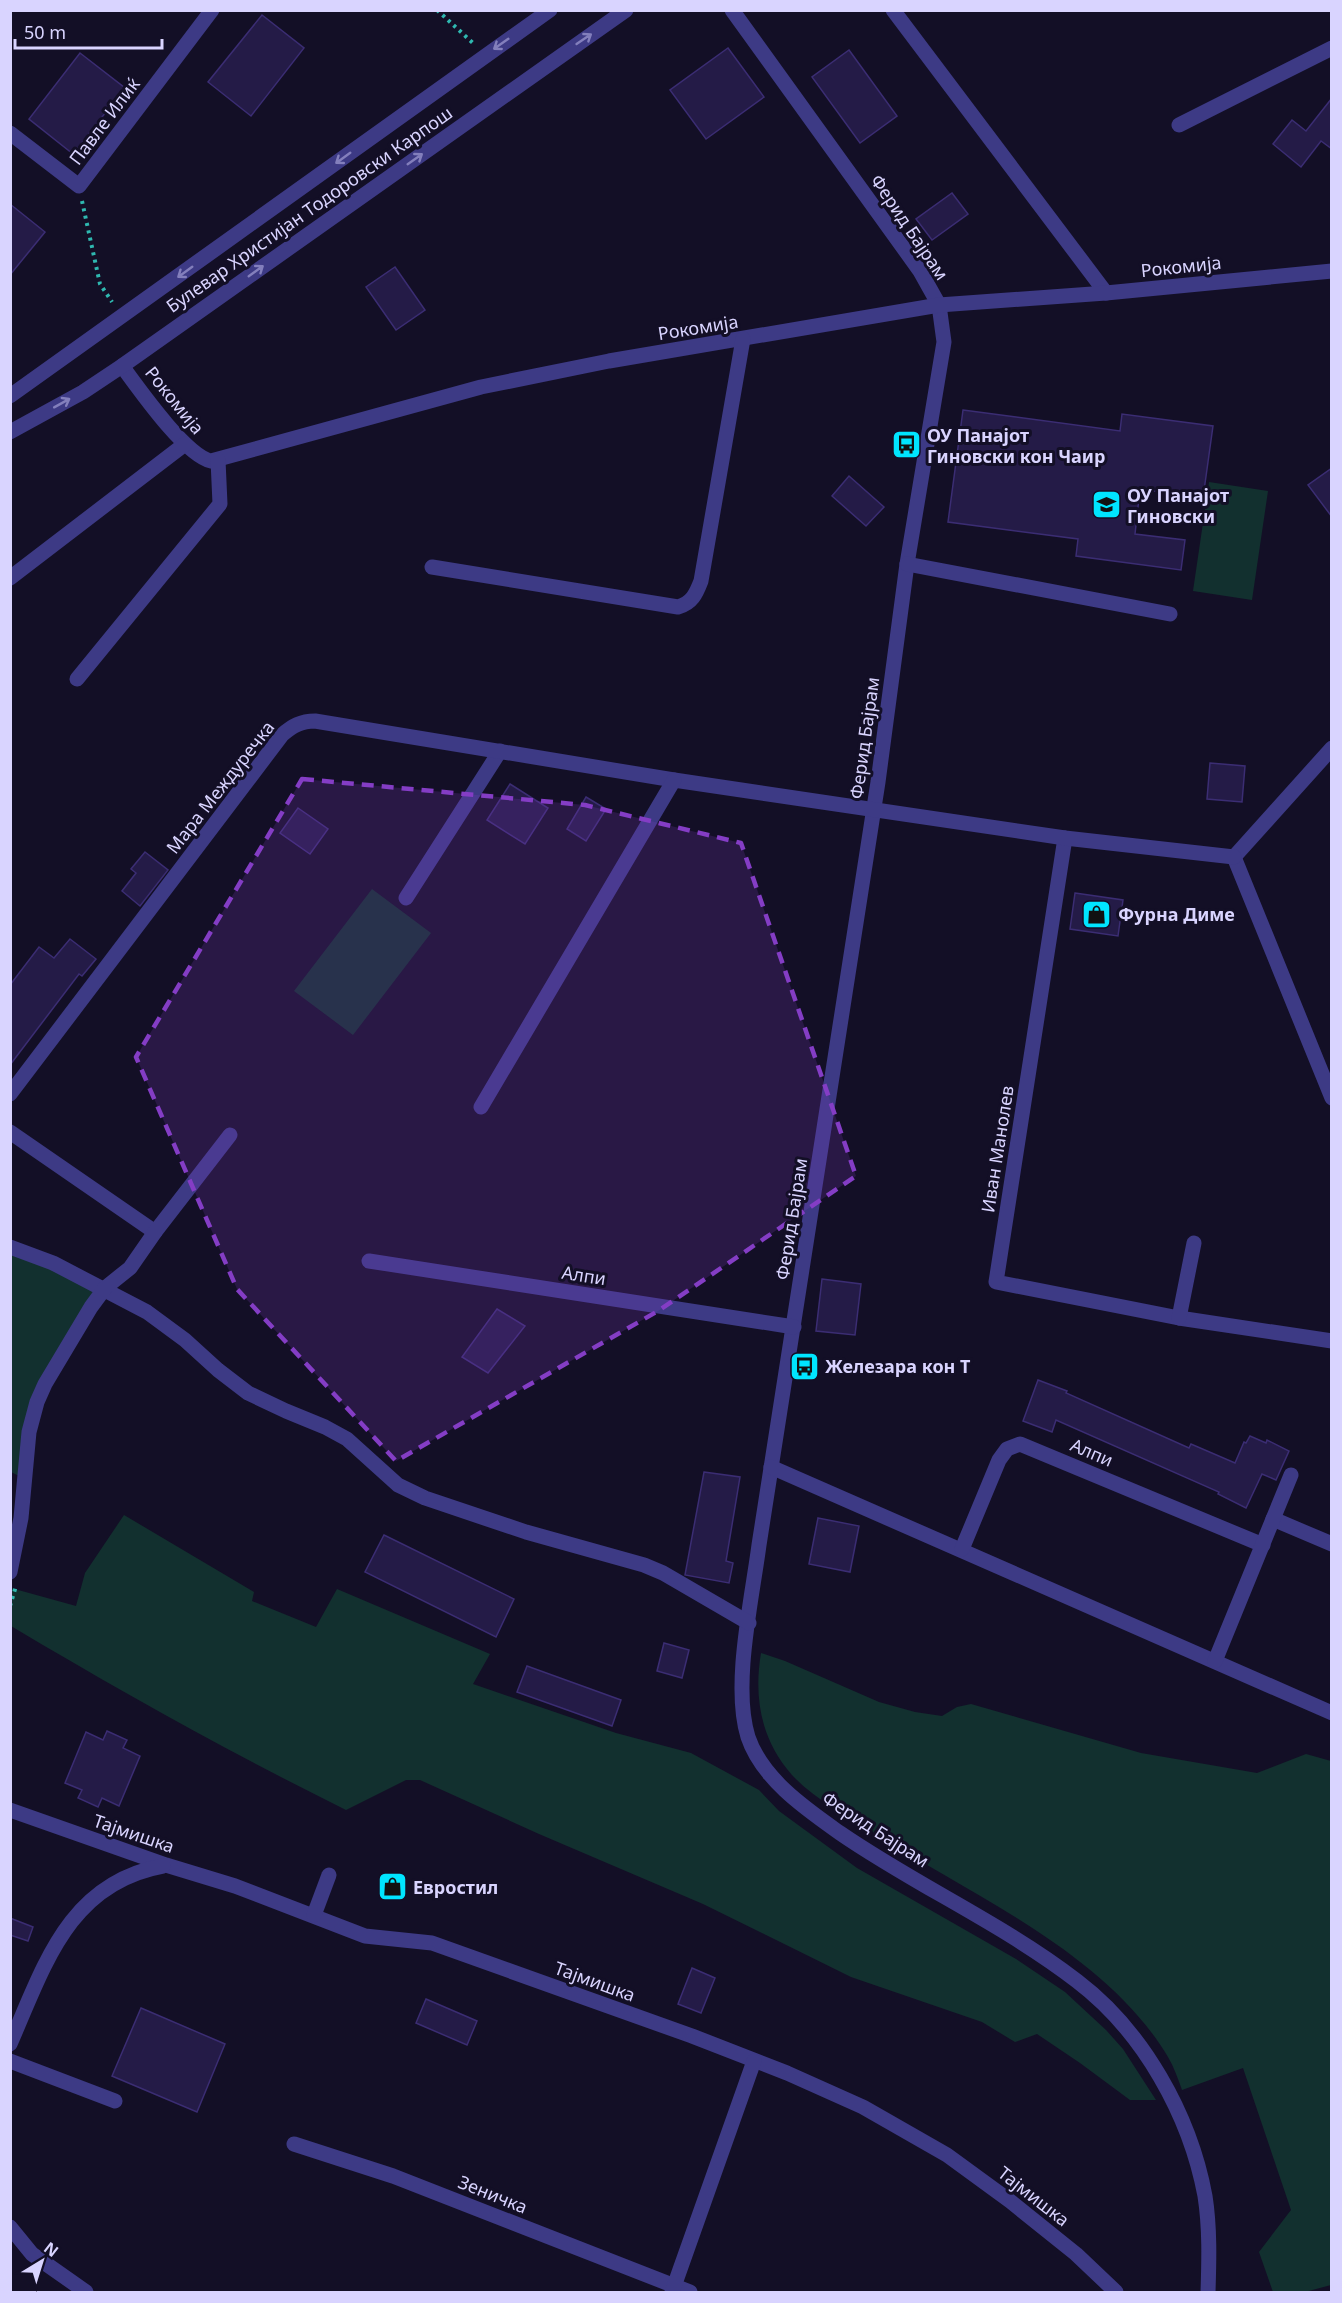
<svg xmlns="http://www.w3.org/2000/svg" width="1342" height="2303" font-family="'Noto Sans',sans-serif">
	<style>
		.green { fill: #12302f }
		.building { fill: #241b47; stroke: #3b2d73; stroke-width: 1.5 }
		.lines { fill: none; stroke-linecap: round; stroke-linejoin: round }
		.path { stroke: #2fb8b0; stroke-width: 4; stroke-dasharray: 3 4.5; stroke-linecap: butt }
		.minor { stroke: #3d3a85; stroke-width: 15 }
		.oneway { stroke: #837fbc }
		.marked { fill: #843dc5; fill-opacity: 0.2; stroke: #843dc5; stroke-width: 4.5; stroke-dasharray: 12 8; stroke-linejoin: round }
		.labels { text-anchor: middle; dominant-baseline: central; stroke-width: 6; stroke-linejoin: round; paint-order: stroke }
		.street-label { font-size: 18px; fill: #d9d4ff; stroke: #130f26 }
		.poi-label { font-size: 18px; font-weight: bold; fill: #d9d4ff; stroke: #130f26; text-anchor: start }
	</style>
	<rect width="100%" height="100%" fill="#130f26"/>
	<g class="green">
		<polygon points="1209,482 1268,491 1252,600 1193,591"/>
		<polygon points="372,889 431,933 353,1035 294,991"/>
		<polygon points="10,1247 105,1288 45,1384 25,1479 11,1472"/>
		<path d="M 124,1515 L 254,1592 L 252,1601 L 316,1627 L 337,1589 L 490,1654 L 473,1684 L 616,1733 L 691,1753 L 759,1790 L 779,1811 L 857,1868 L 1016,1959 L 1065,1992 L 1106,2030 L 1123,2049 L 1156,2100 L 1130,2100 L 1080,2063 L 1037,2034 L 1015,2042 L 982,2022 L 851,1977 L 703,1904 L 539,1834 L 420,1780 L 406,1780 L 346,1810 C 231,1753 120,1691 11,1626 L 11,1588 L 76,1606 L 85,1573 Z"/>
		<path d="M 761,1653 L 785,1661 L 879,1702 L 915,1712 L 942,1716 L 957,1707 L 971,1704 L 1141,1753 L 1257,1773 L 1306,1754 L 1331,1761 L 1331,2285 L 1305,2292 L 1273,2292 L 1259,2252 L 1291,2210 L 1243,2068 L 1182,2090 C 1178,2079 1174,2067 1168,2057 C 1106,1953 973,1896 874,1833 C 845,1814 809,1797 787,1769 C 760,1735 754,1695 761,1653 Z"/>
	</g>
	<g class="building">
		<polygon points="262,15 304,48 251,116 208,82"/>
		<polygon points="728,48 764,97 706,139 670,90"/>
		<polygon points="849,50 897,116 860,143 812,77"/>
		<polygon points="80,53 125,88 73,154 29,119"/>
		<polygon points="1332,98 1332,149 1321,141 1301,167 1273,144 1292,120 1306,131"/>
		<polygon points="952,193 968,214 932,240 916,219"/>
		<polygon points="10,204 45,232 10,275"/>
		<polygon points="395,267 425,310 396,330 366,287"/>
		<polygon points="963,410 1120,431 1122,414 1213,426 1203,498 1140,489 1135,534 1185,540 1181,570 1076,556 1078,539 948,522"/>
		<polygon points="1332,468 1332,517 1308,485"/>
		<polygon points="849,476 884,507 866,526 832,496"/>
		<polygon points="1210,763 1245,766 1242,802 1207,799"/>
		<polygon points="510,784 548,808 525,844 487,820"/>
		<polygon points="586,797 606,809 586,841 567,829"/>
		<polygon points="298,808 328,829 310,854 280,833"/>
		<polygon points="145,852 168,870 140,906 122,891 136,873 131,869"/>
		<polygon points="1075,893 1123,900 1118,936 1070,929"/>
		<polygon points="70,939 96,959 82,976 79,974 10,1065 10,985 39,947 54,958"/>
		<polygon points="822,1279 861,1284 855,1335 816,1331"/>
		<polygon points="497,1309 525,1326 488,1373 462,1357"/>
		<polygon points="1038,1380 1067,1391 1066,1393 1189,1448 1191,1444 1235,1463 1244,1442 1246,1443 1250,1436 1266,1443 1267,1440 1289,1451 1276,1480 1262,1474 1246,1508 1218,1494 1219,1492 1056,1420 1052,1432 1023,1421"/>
		<polygon points="704,1472 740,1477 726,1561 733,1563 729,1583 685,1575"/>
		<polygon points="818,1518 859,1526 850,1572 809,1564"/>
		<polygon points="384,1535 514,1599 496,1637 365,1572"/>
		<polygon points="664,1643 689,1650 682,1678 657,1671"/>
		<polygon points="527,1666 621,1700 612,1726 517,1692"/>
		<polygon points="107,1731 127,1740 123,1748 140,1756 119,1806 102,1798 98,1807 78,1798 82,1790 65,1783 86,1732 103,1740"/>
		<polygon points="10,1918 33,1927 28,1941 10,1935"/>
		<polygon points="692,1968 715,1978 701,2013 678,2004"/>
		<polygon points="426,1999 477,2021 467,2045 416,2023"/>
		<polygon points="141,2008 225,2044 197,2112 112,2076"/>
	</g>
	<g class="lines">
		<g class="path">
			<polyline points="437,10 474,44"/>
			<polyline points="82,201 100,284 112,302"/>
			<polyline points="10,1606 16,1586"/>
		</g>
		<g class="minor">
			<path d="M 732,10 L 920,271 L 939,305 L 944,342 L 907,564 L 878,782 L 759,1545 C 752,1599 732,1686 748,1737 C 762,1779 806,1809 840,1833 C 917,1886 1003,1924 1077,1981 C 1143,2031 1190,2115 1205,2196 C 1210,2228 1209,2261 1208,2292"/>
			<polyline points="893,10 1106,293"/>
			<polyline points="1179,125 1332,48"/>
			<polyline points="10,133 79,186 212,10"/>
			<path d="M 122,366 C 139,389 185,455 211,461 L 481,387 L 609,361 L 939,305 L 1106,293 L 1332,271"/>
			<polyline points="10,396 550,10"/>
			<polyline points="10,432 83,392 122,366 626,10"/>
			<polyline points="907,564 1170,614"/>
			<path d="M 432,567 L 678,607 C 692,603 696,594 701,581 L 743,339"/>
			<polyline points="10,578 185,444"/>
			<polyline points="77,679 220,504 218,460"/>
			<polyline points="1065,838 996,1282 1179,1318 1332,1341"/>
			<polyline points="1234,857 1332,1098"/>
			<polyline points="1234,857 1332,748"/>
			<polyline points="406,898 500,751"/>
			<path d="M 10,1094 L 282,735 C 292,726 301,721 315,721 L 674,780 L 1065,838 L 1234,857"/>
			<polyline points="481,1107 674,780"/>
			<polyline points="10,1132 155,1232"/>
			<polyline points="10,1247 53,1263 147,1312 185,1340 218,1370 248,1393 286,1411 325,1427 347,1439 398,1485 425,1498 526,1532 644,1565 663,1573 749,1623"/>
			<polyline points="369,1261 794,1327"/>
			<polyline points="1179,1318 1194,1243"/>
			<polyline points="771,1467 1332,1713"/>
			<polyline points="1273,1519 1332,1544"/>
			<polyline points="962,1549 999,1460 1007,1449 1020,1444 1263,1545"/>
			<polyline points="10,1572 21,1518 29,1432 37,1402 45,1384 91,1307 105,1288 130,1268 155,1232 230,1135"/>
			<polyline points="1215,1661 1291,1475"/>
			<polyline points="10,1810 166,1865 235,1886 365,1936 432,1943 692,2036 787,2073 863,2107 947,2155 1010,2201 1076,2254 1116,2292"/>
			<polyline points="314,1915 329,1875"/>
			<path d="M 10,2044 C 44,1967 68,1883 163,1866"/>
			<polyline points="10,2061 115,2101"/>
			<polyline points="294,2144 393,2176 690,2292"/>
			<polyline points="10,2227 32,2254 86,2292"/>
			<polyline points="672,2292 754,2061"/>
		</g>
	</g>
	<defs><path id="oneway-shaft" d="M-6 0H5M1.5-3L5.5 0L1.5 3" fill="none" stroke-width="1.6" stroke-linecap="round" stroke-linejoin="round" transform="scale(1.5)"/></defs>
	<g class="oneway">
		<use href="#oneway-shaft" transform="translate(584 39) rotate(-34)"/>
		<use href="#oneway-shaft" transform="translate(501 44) rotate(145)"/>
		<use href="#oneway-shaft" transform="translate(343 158) rotate(144)"/>
		<use href="#oneway-shaft" transform="translate(415 159) rotate(-35)"/>
		<use href="#oneway-shaft" transform="translate(256 271) rotate(-36)"/>
		<use href="#oneway-shaft" transform="translate(185 272) rotate(144)"/>
		<use href="#oneway-shaft" transform="translate(62 403) rotate(-29)"/>
	</g>
	<path class="marked" d="M 302,779 L 585,805 L 741,843 L 856,1176 L 658,1311 L 396,1461 L 237,1289 L 136,1057 Z"/>
	<defs>
		<symbol id="bus-square" viewBox="-11 -11 22 22"><rect x="-9" y="-9" width="18" height="18" rx="4" fill="#00e5ff" stroke="#130f26"/><path d="M-5-6H5V4H4V6H2V4H-2V6H-4V4H-5ZM-3.5-4V0h7V-4ZM-3.5 1.2v1.5H-2V1.2ZM2 1.2v1.5H3.5V1.2Z" fill="#111"/></symbol>
		<symbol id="school-square" viewBox="-11 -11 22 22"><rect x="-9" y="-9" width="18" height="18" rx="4" fill="#00e5ff" stroke="#130f26"/><path d="M0-5L7-2L0 1L-7-2ZM-4 1L0 2.5L4 1V4Q0 6-4 4Z" fill="#111"/></symbol>
		<symbol id="shop-square" viewBox="-11 -11 22 22"><rect x="-9" y="-9" width="18" height="18" rx="4" fill="#00e5ff" stroke="#130f26"/><path d="M-5-2.5h2.3a2.7 3.5 0 0 1 5.4 0H5L5.5 6h-11ZM-1.5-2.5h3a1.5 2.3 0 0 0-3 0Z" fill="#111"/></symbol>
	</defs>
	<g fill-rule="evenodd">
		<use href="#bus-square" x="890" y="428" width="33" height="33"/>
		<use href="#school-square" x="1090" y="488" width="33" height="33"/>
		<use href="#shop-square" x="1080" y="898" width="33" height="33"/>
		<use href="#bus-square" x="788" y="1350" width="33" height="33"/>
		<use href="#shop-square" x="376" y="1870" width="33" height="33"/>
	</g>
	<g class="labels">
		<g class="street-label">
			<text transform="translate(104 121) rotate(-53)">Павле Илиќ</text>
			<text transform="translate(309 209) rotate(-35)">Булевар Христијан Тодоровски Карпош</text>
			<text transform="translate(910 227) rotate(56)">Ферид Бајрам</text>
			<text transform="translate(1181 266) rotate(-6)">Рокомија</text>
			<text transform="translate(698 327) rotate(-9)">Рокомија</text>
			<text transform="translate(175 400) rotate(51)">Рокомија</text>
			<text transform="translate(864 738) rotate(-82)">Ферид Бајрам</text>
			<text transform="translate(220 787) rotate(-52)">Мара Междуречка</text>
			<text transform="translate(997 1149) rotate(-81)">Иван Манолев</text>
			<text transform="translate(791 1219) rotate(-81)">Ферид Бајрам</text>
			<text transform="translate(584 1275) rotate(9)">Алпи</text>
			<text transform="translate(1092 1452) rotate(23)">Алпи</text>
			<text transform="translate(876 1829) rotate(33)">Ферид Бајрам</text>
			<text transform="translate(134 1833) rotate(19)">Тајмишка</text>
			<text transform="translate(595 1981) rotate(20)">Тајмишка</text>
			<text transform="translate(493 2194) rotate(22)">Зеничка</text>
			<text transform="translate(1034 2196) rotate(38)">Тајмишка</text>
		</g>
		<g class="poi-label">
			<text x="927" y="435">ОУ Панајот<tspan x="927" dy="21">Гиновски кон Чаир</tspan></text>
			<text x="1127" y="495">ОУ Панајот<tspan x="1127" dy="21">Гиновски</tspan></text>
			<text x="1118" y="914">Фурна Диме</text>
			<text x="825" y="1366">Железара кон Т</text>
			<text x="413" y="1887">Евростил</text>
		</g>
	</g>
	<rect width="1342" height="2303" fill="none" stroke="#d9d4ff" stroke-width="24"/>
	<g transform="translate(42 2261) rotate(38)" stroke="#130f26" stroke-width="4.5" paint-order="stroke">
	<path d="M0-4.5L10 22L0 15L-10 22Z" fill="#d9d4ff"/>
	<text y="-9" font-size="16" font-weight="bold" text-anchor="middle" fill="#d9d4ff">N</text>
	</g>
	<path d="M15 39v9h147v-9" fill="none" stroke="#d9d4ff" stroke-width="3"/>
	<text x="24" y="39" font-size="18" fill="#d9d4ff" stroke="#130f26" stroke-width="4.5" paint-order="stroke">50 m</text>
</svg>
